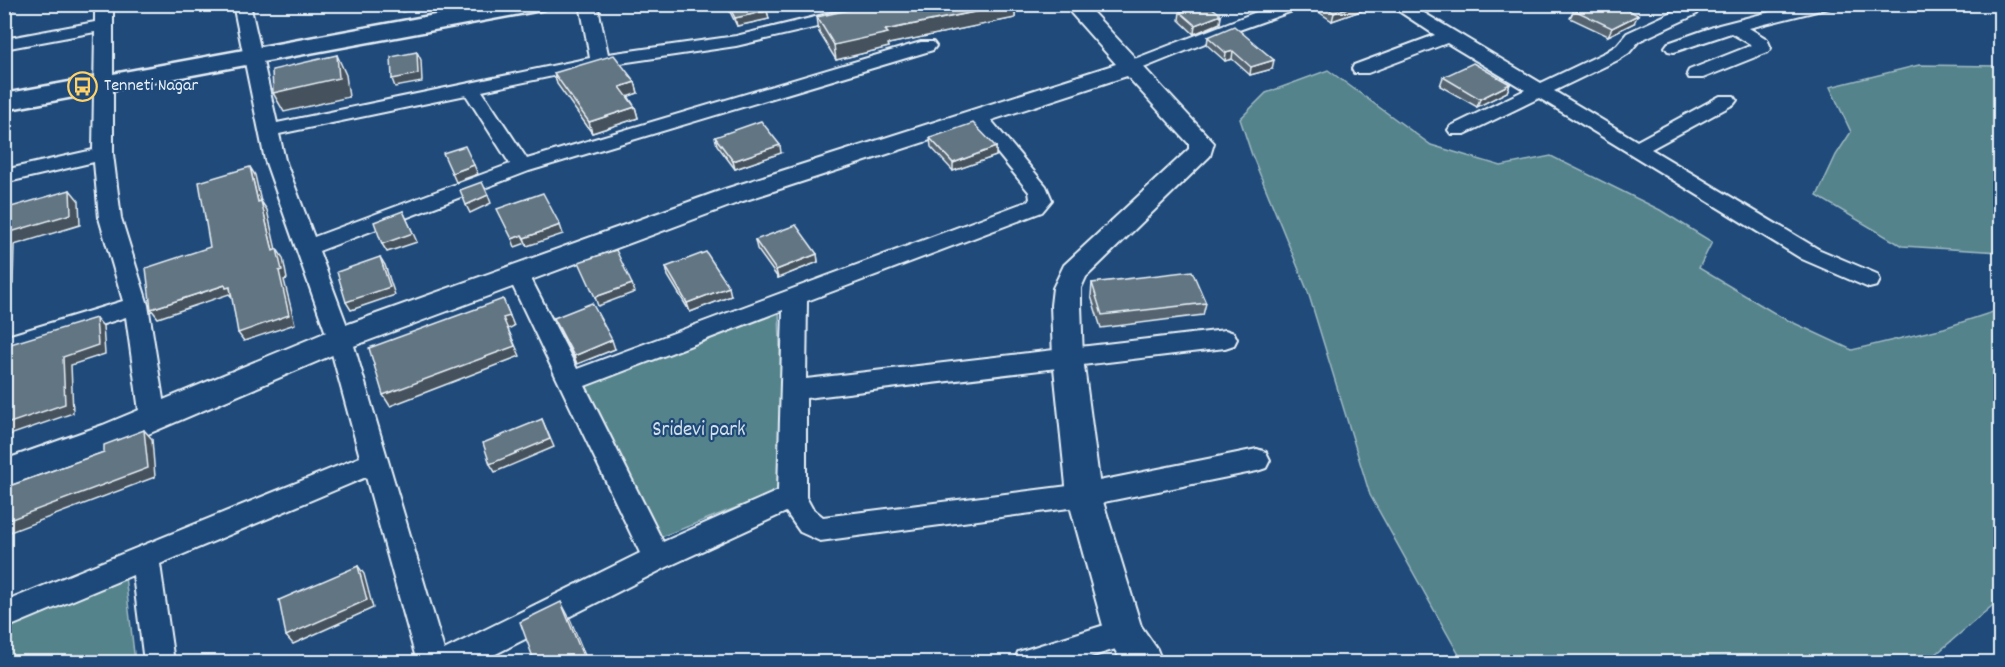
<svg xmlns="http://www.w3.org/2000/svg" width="2005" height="667" font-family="Dekko,sans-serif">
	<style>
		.green { fill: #55838c; stroke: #9ebac2; stroke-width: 1.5 }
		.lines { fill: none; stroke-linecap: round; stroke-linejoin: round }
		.minor-casing { stroke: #e8f1f8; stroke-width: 4 }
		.tertiary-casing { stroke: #e8f1f8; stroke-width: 4 }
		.secondary-casing { stroke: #e8f1f8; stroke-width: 5 }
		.minor { fill: #1f4a7a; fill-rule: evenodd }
		.tertiary { fill: #1f4a7a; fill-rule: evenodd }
		.secondary { fill: #1f4a7a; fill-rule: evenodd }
		.wall { fill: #546470; stroke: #e8f1f8; stroke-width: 1.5 }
		.shaded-wall { fill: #45515b; stroke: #e8f1f8; stroke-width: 1.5 }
		.building { fill: #627482; stroke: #e8f1f8; stroke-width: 1.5 }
		.labels { text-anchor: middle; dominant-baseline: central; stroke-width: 4.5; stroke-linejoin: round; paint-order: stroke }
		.far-poi-label { font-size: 18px; fill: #e8f1f8; stroke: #1f4a7a; text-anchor: start }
		.park-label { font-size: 21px; fill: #d2e0e8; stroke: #1f4a7a }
	</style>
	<rect width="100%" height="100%" fill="#1f4a7a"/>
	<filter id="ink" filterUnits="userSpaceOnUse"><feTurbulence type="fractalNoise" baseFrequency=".0167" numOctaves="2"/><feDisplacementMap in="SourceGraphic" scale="12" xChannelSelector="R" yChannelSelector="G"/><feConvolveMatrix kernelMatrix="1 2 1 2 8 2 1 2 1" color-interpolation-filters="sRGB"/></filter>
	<g filter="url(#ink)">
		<g class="green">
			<polygon points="1919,65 2000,66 2000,599 1927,662 1463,662 1370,495 1308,292 1252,155 1240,119 1266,93 1328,70 1431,145 1501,166 1551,156 1660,210 1712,242 1699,268 1781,317 1852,350 1944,328 1996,311 2000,252 1902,246 1817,196 1836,155 1851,132 1830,87"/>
			<polygon points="779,308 784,489 661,537 582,386"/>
			<polygon points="125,576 135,662 5,662 5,626"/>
		</g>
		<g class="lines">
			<defs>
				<g id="minor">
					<polygon points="4,4 17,4 15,8 4,10"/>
					<polygon points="95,4 113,4 113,154 121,218 148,305 166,418 162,425 153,428 144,425 140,418 126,317 4,355 4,337 123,301 99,218 94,162 4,183 4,170 93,150 95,32 4,49 4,39 95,22"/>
					<path d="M 233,4 L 250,4 L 277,123 L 590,58 L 580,4 L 597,4 L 608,54 L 736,36 L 869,4 L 901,4 L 899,8 L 736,46 L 600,66 L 482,91 L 527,159 L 921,42 L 933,42 L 936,46 L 933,50 L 529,171 L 319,251 L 352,339 L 444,650 L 640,553 L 507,274 L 510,269 L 518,266 L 526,269 L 577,369 L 1026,202 L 1030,199 L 1029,192 L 968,117 L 971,113 L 985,113 L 1046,186 L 1052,200 L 1042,212 L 807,301 L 806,379 L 1225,330 L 1234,333 L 1237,339 L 1234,345 L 1225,348 L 806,398 L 806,497 L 812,508 L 823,517 L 1084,484 L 1257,449 L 1266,452 L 1270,460 L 1266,468 L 1257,471 L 1084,506 L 820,541 L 800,532 L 786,512 L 667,567 L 480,662 L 417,662 L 366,477 L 160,564 L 174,662 L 144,662 L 133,575 L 4,629 L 4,602 L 360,457 L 328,339 L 265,160 ZM 466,95 L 510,164 L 314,237 L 285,160 L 279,134 ZM 783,310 L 778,491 L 663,542 L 585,386 Z"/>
					<polygon points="1277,4 1303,4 1301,8 1225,35 1136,71 1124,71 1121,67 1124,63"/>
					<polygon points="1388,4 1409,4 1541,83 1606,52 1617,45 1627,33 1685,6 1697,6 1700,10 1697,14 1639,41 1629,53 1618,60 1554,91 1637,141 1720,96 1734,96 1737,100 1734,104 1651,149 1818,249 1877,274 1880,280 1877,286 1869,288 1802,259 1539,98 1465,134 1451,134 1448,130 1451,126 1525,90 1447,43 1368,73 1354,73 1352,69 1354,65 1435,35"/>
					<polygon points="1801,4 1831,4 1829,8 1749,28 1767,39 1771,48 1768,52 1703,78 1689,78 1687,74 1689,70 1752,45 1731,33 1674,52 1668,51 1665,47 1668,43 1719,25"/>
					<polygon points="1124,619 1135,623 1139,633 1135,643 1074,662 1014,662 1018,652"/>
				</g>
				<polygon id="tertiary" points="1063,4 1085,4 1214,143 1210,156 1086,277 1081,288 1081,305 1083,358 1101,495 1141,626 1157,649 1162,662 1122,662 1105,633 1067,495 1053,358 1051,305 1053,288 1064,265 1189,149 1189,144 1127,76 743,201 351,347 127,443 4,487 4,460 103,425 329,331 725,189 1116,64"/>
				<polygon id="secondary" points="495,4 547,4 544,9 536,11 4,110 4,94"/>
			</defs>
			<use href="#minor" class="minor-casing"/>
			<use href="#tertiary" class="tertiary-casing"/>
			<use href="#secondary" class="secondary-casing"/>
			<use href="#minor" class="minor"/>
			<use href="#tertiary" class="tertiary"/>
			<use href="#secondary" class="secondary"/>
		</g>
		<g class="wall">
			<polygon points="726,4 764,4 767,11 769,19 737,26"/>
			<polygon points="1015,4 1015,18 888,44 889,47 836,60 819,32 817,17"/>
			<polygon points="1310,4 1373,4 1372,7 1332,21 1310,6"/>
			<polygon points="1574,10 1634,23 1608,36 1570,18"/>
			<polygon points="1180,12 1221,15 1220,23 1194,34 1179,20"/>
			<polygon points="1208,37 1272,69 1250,75 1232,59 1225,61 1207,45"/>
			<polygon points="554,73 635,82 638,93 628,96 635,107 638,118 592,133 557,84"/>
			<polygon points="1443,77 1510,84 1507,92 1477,107 1440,86"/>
			<polygon points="715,137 781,153 735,169 717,145"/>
			<polygon points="930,138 996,147 996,156 953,171 931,147"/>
			<polygon points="755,240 817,254 818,262 778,278 757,249"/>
			<polygon points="666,267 731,296 690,312 668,276"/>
			<polygon points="1092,283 1206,303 1203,315 1101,328 1091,296"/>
			<polygon points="554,318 615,349 577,364"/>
		</g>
		<g class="shaded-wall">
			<polygon points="399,4 426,4 426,8 402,12"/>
			<polygon points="1015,4 1015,18 888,44 889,47 836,60 834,45 885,30"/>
			<polygon points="1358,4 1373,4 1372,7 1332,21 1334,13"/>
			<polygon points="767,11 769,19 737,26 735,18"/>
			<polygon points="1221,15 1220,23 1194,34 1195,25"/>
			<polygon points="1638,15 1634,23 1608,36 1612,28"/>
			<polygon points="1233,51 1232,59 1225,61 1226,53"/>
			<polygon points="417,52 421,60 422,82 395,87 392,79"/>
			<polygon points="337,55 346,75 349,97 284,112 273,93"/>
			<polygon points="1274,60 1272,69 1250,75 1251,67"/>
			<polygon points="635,82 638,93 624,98 620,87"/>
			<polygon points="1510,84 1507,92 1477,107 1480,99"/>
			<polygon points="635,107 638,118 592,133 589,122"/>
			<polygon points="780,145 781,153 735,169 733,161"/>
			<polygon points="996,147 996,156 953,171 953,163"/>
			<polygon points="474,165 478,174 456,182 452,173"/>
			<polygon points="250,167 255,175 263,211 258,202"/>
			<polygon points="70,190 79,201 80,225 14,245 13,284 4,287 4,234"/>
			<polygon points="488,195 491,203 470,213 466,205"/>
			<polygon points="261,201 267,210 278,259 273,251"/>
			<polygon points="403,211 417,242 387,252 382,244"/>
			<polygon points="560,225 563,234 527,246 524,238"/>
			<polygon points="522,235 526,243 515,247 512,239"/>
			<polygon points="277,249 283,258 287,279 284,280 295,324 244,341 238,333 279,271"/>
			<polygon points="817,254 818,262 778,278 776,270"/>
			<polygon points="380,257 385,265 395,295 351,310 346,302"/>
			<polygon points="632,284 635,292 598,306 595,297"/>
			<polygon points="225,285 230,287 232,297 229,294 158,318 151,309"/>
			<polygon points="729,287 731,296 690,312 687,303"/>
			<polygon points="503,299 514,326 508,329 520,356 390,406 383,395 503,318"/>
			<polygon points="96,318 103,326 105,354 71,365 73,413 10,435 4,430 4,425"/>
			<polygon points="612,340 615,349 577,364 574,356"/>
			<polygon points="542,419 554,447 495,472 490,464"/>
			<polygon points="144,430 152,439 155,477 5,534 4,533 4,522"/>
			<polygon points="358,566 364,574 373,608 293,644 286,636"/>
			<polygon points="561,602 571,621 588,663 577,663"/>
		</g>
		<g class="building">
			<polygon points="728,4 764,4 767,11 735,18"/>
			<polygon points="875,4 1013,4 885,30 888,33 834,45 817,17"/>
			<polygon points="1321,4 1358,4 1334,13"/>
			<polygon points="1585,4 1616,4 1638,15 1612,28 1574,10"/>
			<polygon points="1209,5 1221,15 1195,25 1180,12"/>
			<polygon points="1234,26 1274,60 1251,67 1233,51 1226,53 1208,37"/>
			<polygon points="417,52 418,74 392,79 391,57"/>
			<polygon points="337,55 339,78 273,93 272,70"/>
			<polygon points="614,55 635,82 620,87 635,107 589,122 554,73"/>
			<polygon points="1473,63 1510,84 1480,99 1443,77"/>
			<polygon points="761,121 780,145 733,161 715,137"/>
			<polygon points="973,123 996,147 953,163 930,138"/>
			<polygon points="465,146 474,165 452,173 443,153"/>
			<polygon points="250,167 258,202 261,201 273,251 277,249 282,270 279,271 289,315 238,333 230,287 226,288 225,285 151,309 146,268 210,247 199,182"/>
			<polygon points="482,182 488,195 466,205 460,190"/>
			<polygon points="70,190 71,214 4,234 4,209"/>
			<polygon points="543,193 560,225 524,238 522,235 512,239 497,209"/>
			<polygon points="403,211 413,233 382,244 374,222"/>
			<polygon points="796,225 817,254 776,270 755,240"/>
			<polygon points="616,250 632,284 595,297 579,262"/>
			<polygon points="706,252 729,287 687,303 666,267"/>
			<polygon points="380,257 390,287 346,302 337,272"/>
			<polygon points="1192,271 1206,303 1102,315 1092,283"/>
			<polygon points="503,299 510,316 503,318 515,346 383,395 369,348"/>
			<polygon points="592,303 612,340 574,356 554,318"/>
			<polygon points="96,318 98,345 63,357 65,404 4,425 4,346"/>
			<polygon points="542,419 550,439 490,464 483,443"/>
			<polygon points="144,430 148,468 4,522 4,488 104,452 104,445"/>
			<polygon points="358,566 367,600 286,636 279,600"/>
			<polygon points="561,602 583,656 576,659 577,663 535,663 520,622"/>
		</g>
	</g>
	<defs>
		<symbol id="bus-ring" viewBox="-11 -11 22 22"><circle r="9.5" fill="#1f4a7a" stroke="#ffd166" stroke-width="1.5"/><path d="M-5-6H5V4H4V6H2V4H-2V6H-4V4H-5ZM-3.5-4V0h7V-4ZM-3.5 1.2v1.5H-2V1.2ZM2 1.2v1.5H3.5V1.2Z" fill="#ffd166"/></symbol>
	</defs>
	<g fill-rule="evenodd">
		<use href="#bus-ring" x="66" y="70" width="33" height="33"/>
	</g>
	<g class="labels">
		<g class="far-poi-label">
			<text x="104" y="86">Tenneti Nagar</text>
		</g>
		<g class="park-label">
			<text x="699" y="431">Sridevi park</text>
		</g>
	</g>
	<rect width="2005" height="667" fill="none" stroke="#1f4a7a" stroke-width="24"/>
	<rect x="12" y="12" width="1981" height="643" fill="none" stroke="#e8f1f8" stroke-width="2" filter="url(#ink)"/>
</svg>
